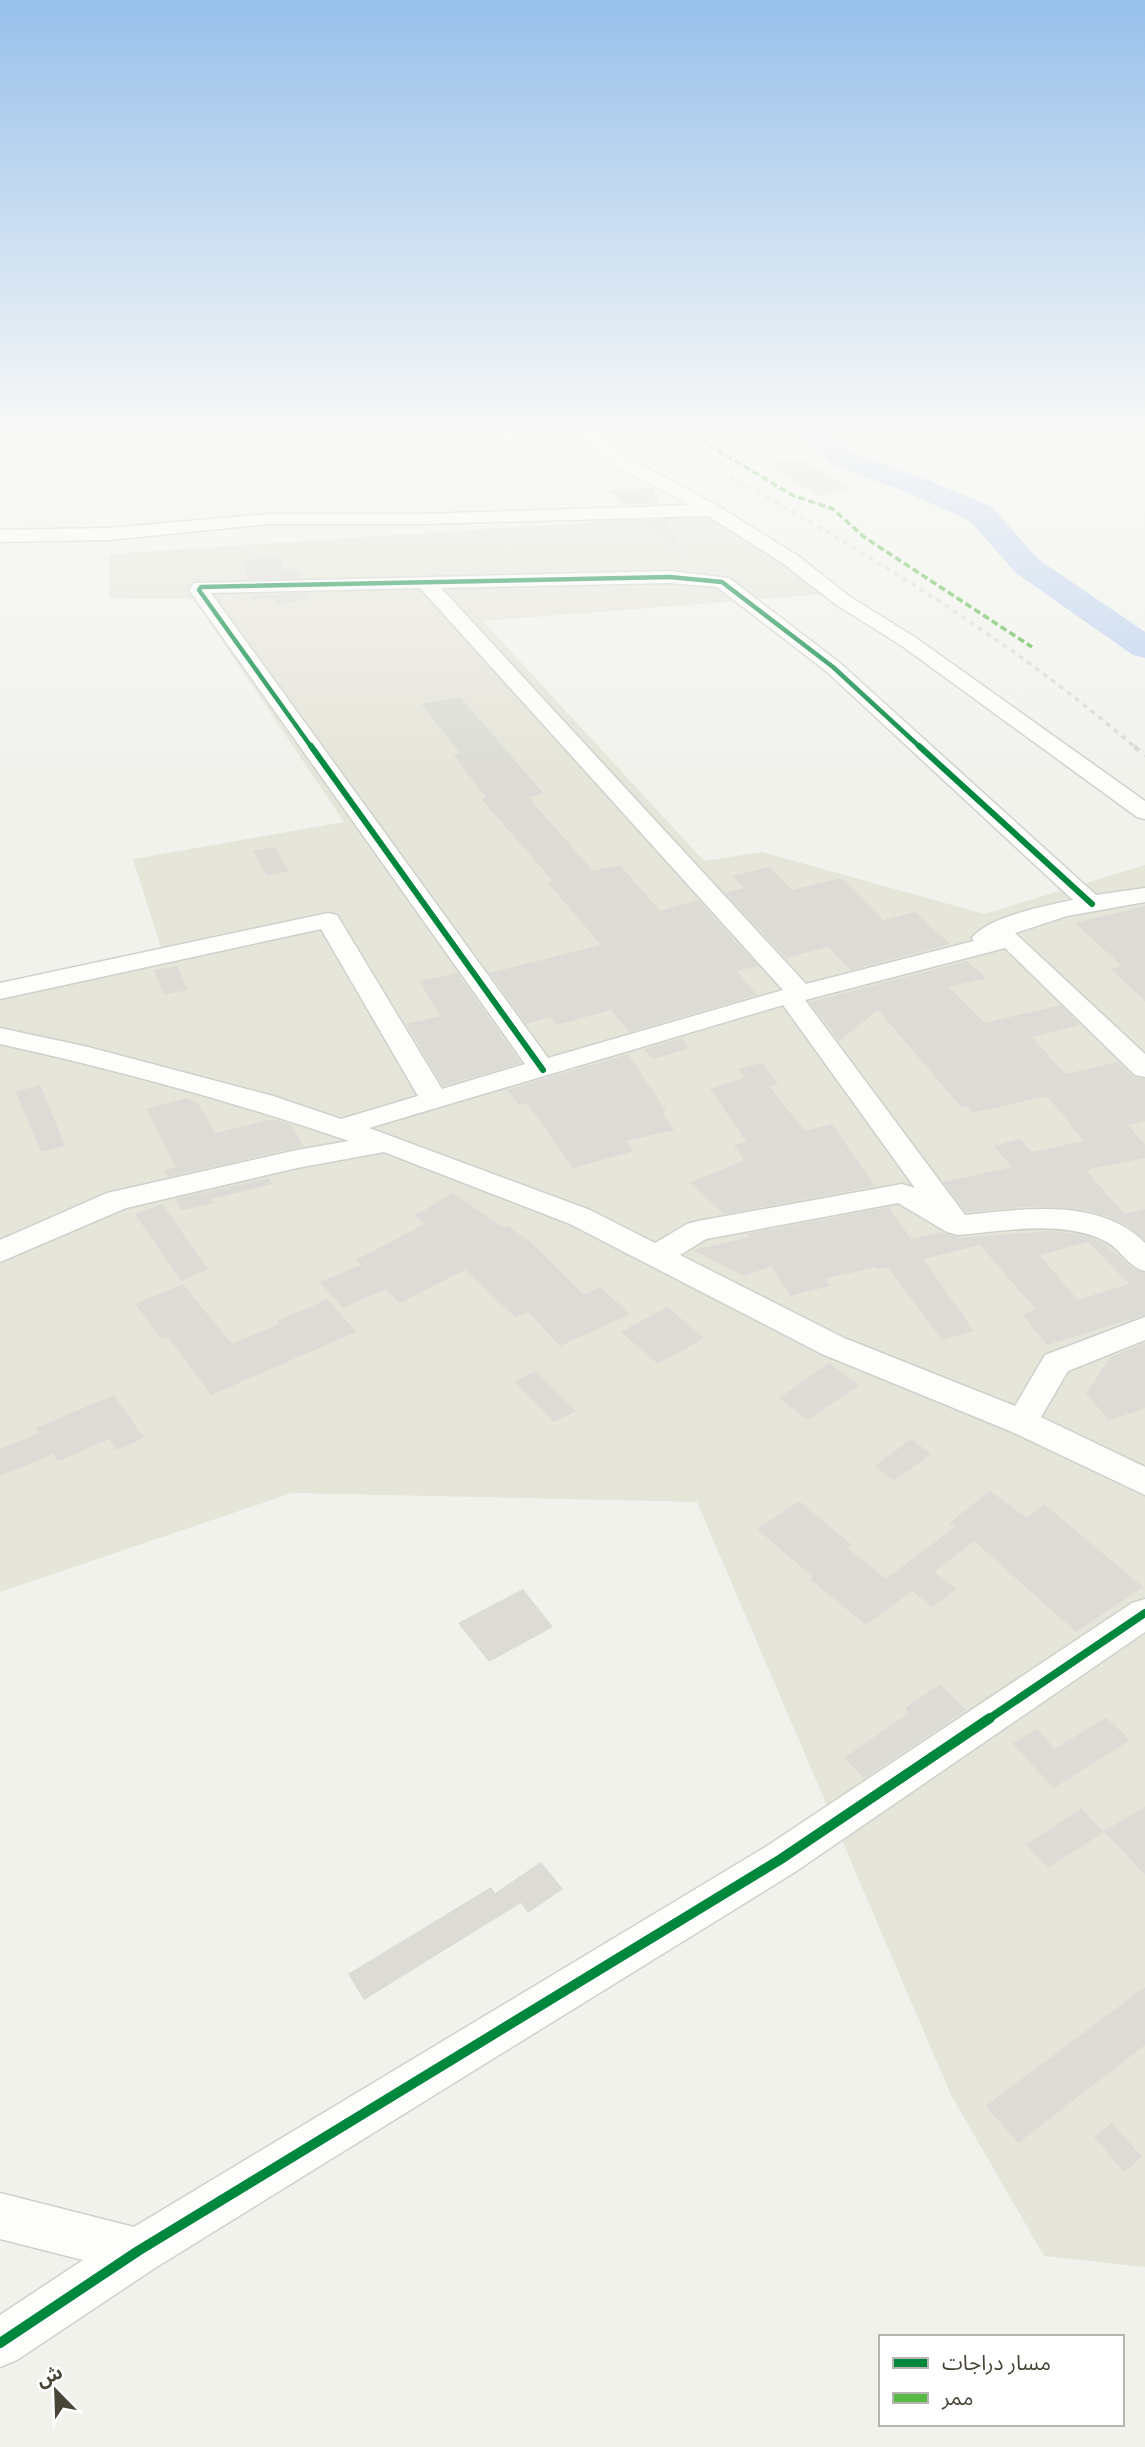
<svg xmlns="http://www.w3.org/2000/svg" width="1145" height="2447" font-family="'Exo 2','Noto Sans Arabic',sans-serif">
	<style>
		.residential { fill: #e6e5da }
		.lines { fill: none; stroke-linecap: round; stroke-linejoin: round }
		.river { fill: #bed2ef; fill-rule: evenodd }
		.building { fill: #dcdbd5; fill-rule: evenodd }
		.minor-casing { stroke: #d0d0cb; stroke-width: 3 }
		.minor { fill: #fdfdfc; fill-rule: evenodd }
		.rail-far1 { stroke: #dadad9; stroke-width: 3.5; stroke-dasharray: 5 5; stroke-linecap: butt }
		.rail { stroke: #dadad9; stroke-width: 4.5; stroke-dasharray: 7 7; stroke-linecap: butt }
		.quiet { stroke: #58b947; stroke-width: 3.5; stroke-dasharray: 7 3.5; stroke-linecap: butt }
		.cycleway-far3-casing { stroke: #fff; stroke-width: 7 }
		.cycleway-far2-casing { stroke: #fff; stroke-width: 10 }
		.cycleway-far1-casing { stroke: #fff; stroke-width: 12 }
		.cycleway-casing { stroke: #fff; stroke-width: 15 }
		.cycleway-far3 { stroke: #00873e; stroke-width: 4.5 }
		.cycleway-far2 { stroke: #00873e; stroke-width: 6 }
		.cycleway-far1 { stroke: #00873e; stroke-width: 8 }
		.cycleway { stroke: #00873e; stroke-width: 10 }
	</style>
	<rect width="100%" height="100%" fill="#f2f2ed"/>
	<polygon class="residential" points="711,514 826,594 483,621 704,861 762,852 984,914 1145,865 1145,2267 1044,2256 952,2097 697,1502 292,1493 0,1592 0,983 161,948 133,859 344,822 194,599 109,598 109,554"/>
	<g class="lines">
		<polygon class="river" points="787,428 820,428 857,455 923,478 992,507 1038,559 1145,632 1145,658 1133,655 1016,573 970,521 901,490 837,467"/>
	</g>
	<g class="building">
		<polygon points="797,458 823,471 851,488 817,496 768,465"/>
		<polygon points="653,488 659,503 624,505 608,490"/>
		<polygon points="643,520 667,520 682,554"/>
		<polygon points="280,557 283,571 298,570 300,578 248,579 244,560"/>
		<polygon points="307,593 311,599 278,605 272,597 252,601 251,595"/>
		<polygon points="460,697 544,794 528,797 593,871 620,865 660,911 698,900 758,966 737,971 757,995 629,1032 611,1010 557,1025 551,1017 526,1024 490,973 601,945 547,882 553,881 481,799 486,798 454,755 460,753 421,704"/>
		<polygon points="275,847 289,871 267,876 253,851"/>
		<polygon points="770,867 792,890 841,878 883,920 915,912 950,944 851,970 828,947 786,958 725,893 744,888 732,876"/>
		<polygon points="1145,906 1145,1001 1111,969 1122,966 1075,923"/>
		<polygon points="967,961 986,978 949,987 985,1023 1060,1005 1080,1025 1032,1037 1065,1074 1118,1062 1133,1077 1145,1079 1145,1121 1128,1125 1145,1145 1145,1158 1086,1170 1124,1214 1145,1209 1145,1240 1128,1226 1107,1216 1084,1210 1035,1206 966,1212 943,1182 1012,1167 994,1146 1020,1139 1032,1152 1084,1141 1047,1096 972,1113 966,1106 961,1107 878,1010 839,1041 810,1002"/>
		<polygon points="177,966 187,990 164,995 154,970"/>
		<polygon points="457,973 521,1063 443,1086 406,1024 440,1016 419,981"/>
		<polygon points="681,1038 690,1048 653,1059 644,1049"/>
		<polygon points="628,1054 666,1111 662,1112 674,1130 626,1141 634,1151 573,1168 527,1103 519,1105 507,1090"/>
		<polygon points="762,1063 778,1084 769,1086 805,1131 832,1124 875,1186 724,1214 690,1183 744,1160 734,1145 747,1142 710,1089 745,1078 738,1069"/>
		<polygon points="40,1085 65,1146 41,1152 16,1092"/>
		<polygon points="186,1098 199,1104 215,1133 272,1119 292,1125 303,1146 167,1177 164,1170 176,1167 146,1109"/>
		<polygon points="268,1178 273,1184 212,1199 214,1203 181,1211 176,1199"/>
		<polygon points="453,1193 504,1228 508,1226 532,1243 584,1295 600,1287 630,1314 560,1346 528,1312 516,1318 465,1270 400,1303 386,1289 343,1308 320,1282 361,1265 356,1260 425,1224 414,1216"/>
		<polygon points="162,1204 208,1269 181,1281 135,1214"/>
		<path d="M 889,1207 L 911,1239 L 942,1232 L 958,1238 L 1050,1231 L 1086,1236 L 1102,1242 L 1131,1267 L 1145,1273 L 1145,1315 L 1047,1345 L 1022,1314 L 1036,1310 L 980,1245 L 923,1259 L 974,1331 L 942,1340 L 887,1267 L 877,1269 L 875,1267 L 825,1279 L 830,1286 L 790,1296 L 771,1266 L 745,1276 L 693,1250 L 750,1237 L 747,1234 ZM 1088,1242 L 1129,1284 L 1078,1300 L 1039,1255 Z"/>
		<polygon points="183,1284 232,1344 279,1324 277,1321 328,1299 356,1332 211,1395 168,1337 162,1339 135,1304"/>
		<polygon points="667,1307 704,1338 658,1364 621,1332"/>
		<polygon points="1145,1343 1145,1408 1109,1421 1086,1393 1111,1357"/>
		<polygon points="829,1363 859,1385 808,1420 779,1398"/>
		<polygon points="536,1371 576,1411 554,1422 514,1382"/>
		<polygon points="114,1395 144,1438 116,1450 109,1439 58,1461 53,1454 0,1476 0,1449 39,1433 36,1428"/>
		<polygon points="911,1439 931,1454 894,1481 875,1466"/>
		<polygon points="990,1491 1027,1518 1044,1504 1143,1587 1076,1632 974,1541 934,1572 956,1589 932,1607 912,1591 866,1625 810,1579 813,1577 757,1529 799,1501 852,1545 847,1548 886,1579 955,1527 949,1523"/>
		<polygon points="523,1589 553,1627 489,1662 458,1623"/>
		<polygon points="940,1684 966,1710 864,1778 844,1758 909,1713 905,1708"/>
		<polygon points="1106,1717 1130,1740 1054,1788 1012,1744 1037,1729 1055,1749"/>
		<polygon points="1145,1807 1145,1875 1104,1831"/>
		<polygon points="1081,1808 1104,1832 1048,1868 1026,1845"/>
		<polygon points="541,1862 563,1889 528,1913 521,1903 364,2000 348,1974 491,1887 495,1893"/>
		<polygon points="1145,1987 1145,2045 1018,2143 986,2106"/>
		<polygon points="1112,2123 1142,2157 1124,2172 1094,2137"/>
	</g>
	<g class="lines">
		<defs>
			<g id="minor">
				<polygon points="570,428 589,428 625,456 718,506 798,556 849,596 916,638 1145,801 1145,819 1137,817 902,646 835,604 784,564 708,516 424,524 268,524 109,540 0,542 0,530 109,528 268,514 424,514 690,505 613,464"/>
				<path d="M 670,571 L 729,578 L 840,663 L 1096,895 L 1145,888 L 1145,902 L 1067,916 L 1015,933 L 1145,1054 L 1145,1077 L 1135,1075 L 1005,948 L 805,1000 L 965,1215 C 1023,1209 1100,1197 1145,1243 L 1145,1271 C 1126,1266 1120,1247 1103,1240 C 1060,1220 1004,1231 958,1235 L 947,1232 L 898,1203 L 706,1239 L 680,1255 L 844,1338 L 1015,1406 L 1045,1355 L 1145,1317 L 1145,1340 L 1068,1371 L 1041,1417 L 1145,1467 L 1145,1495 L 1010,1431 L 822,1354 L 570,1224 L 384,1152 L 297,1168 L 126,1208 L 0,1262 L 0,1240 L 107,1193 L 297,1150 L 349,1141 C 235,1102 118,1070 0,1044 L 0,1028 L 88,1047 L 273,1096 L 341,1119 L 418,1096 L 321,929 L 0,999 L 0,983 L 328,913 L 337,915 L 340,920 L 442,1089 L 525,1064 L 189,590 L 194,583 ZM 670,583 L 717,587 L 826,671 L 1073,900 C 1048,905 987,917 972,938 L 974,941 L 806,984 L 441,588 ZM 420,588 L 783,990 L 548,1058 L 211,593 ZM 783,1005 L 915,1188 L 902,1184 L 698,1221 L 687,1224 L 655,1243 L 590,1210 L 369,1128 Z"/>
				<polygon points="1145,1599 1145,1632 795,1872 155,2268 17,2360 0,2367 0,2315 83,2260 0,2239 0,2193 134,2227 767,1846 1132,1603"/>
			</g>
		</defs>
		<use href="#minor" class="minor-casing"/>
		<use href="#minor" class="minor"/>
		<path class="rail-far1" d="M 643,428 C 814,522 987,619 1136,748"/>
		<polyline class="rail" points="1134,746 1145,756"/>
		<polyline class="quiet" points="681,428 792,495 833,509 864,537 1032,647"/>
		<defs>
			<polyline id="cycleway-far3" points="312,748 199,590 201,587 670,577 722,582 833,667 921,748"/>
			<g id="cycleway-far2">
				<polyline points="311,746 543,1070"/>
				<polyline points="919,746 1092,904"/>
			</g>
			<polyline id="cycleway-far1" points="987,1720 1145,1613"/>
			<polyline id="cycleway" points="0,2343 138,2251 781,1859 990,1718"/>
		</defs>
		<use href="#cycleway-far3" class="cycleway-far3-casing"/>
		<use href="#cycleway-far2" class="cycleway-far2-casing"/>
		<use href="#cycleway-far1" class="cycleway-far1-casing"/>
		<use href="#cycleway" class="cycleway-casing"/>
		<use href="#cycleway-far3" class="cycleway-far3"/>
		<use href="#cycleway-far2" class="cycleway-far2"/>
		<use href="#cycleway-far1" class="cycleway-far1"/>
		<use href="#cycleway" class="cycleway"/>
	</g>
	<linearGradient id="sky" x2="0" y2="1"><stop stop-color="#97c0eb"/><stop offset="0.56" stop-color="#f9f9f7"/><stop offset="1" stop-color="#f9f9f7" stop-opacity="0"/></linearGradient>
	<rect width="1145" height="771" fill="url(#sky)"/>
	<rect x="879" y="2335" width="245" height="91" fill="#ffffff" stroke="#b6b5af" stroke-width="2"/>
	<rect x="893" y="2358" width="35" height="10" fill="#00873e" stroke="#b6b5af" stroke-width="2"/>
	<text x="942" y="2370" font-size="21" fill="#494638">مسار دراجات</text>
	<rect x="893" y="2393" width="35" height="10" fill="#58b947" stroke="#b6b5af" stroke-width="2"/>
	<text x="942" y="2405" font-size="21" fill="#494638">ممر</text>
	<g transform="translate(56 2391) rotate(337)" stroke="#ffffff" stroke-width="5" paint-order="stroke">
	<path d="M0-5L12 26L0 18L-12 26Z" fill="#494638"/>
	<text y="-10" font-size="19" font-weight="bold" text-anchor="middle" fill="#494638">ش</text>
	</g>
</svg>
